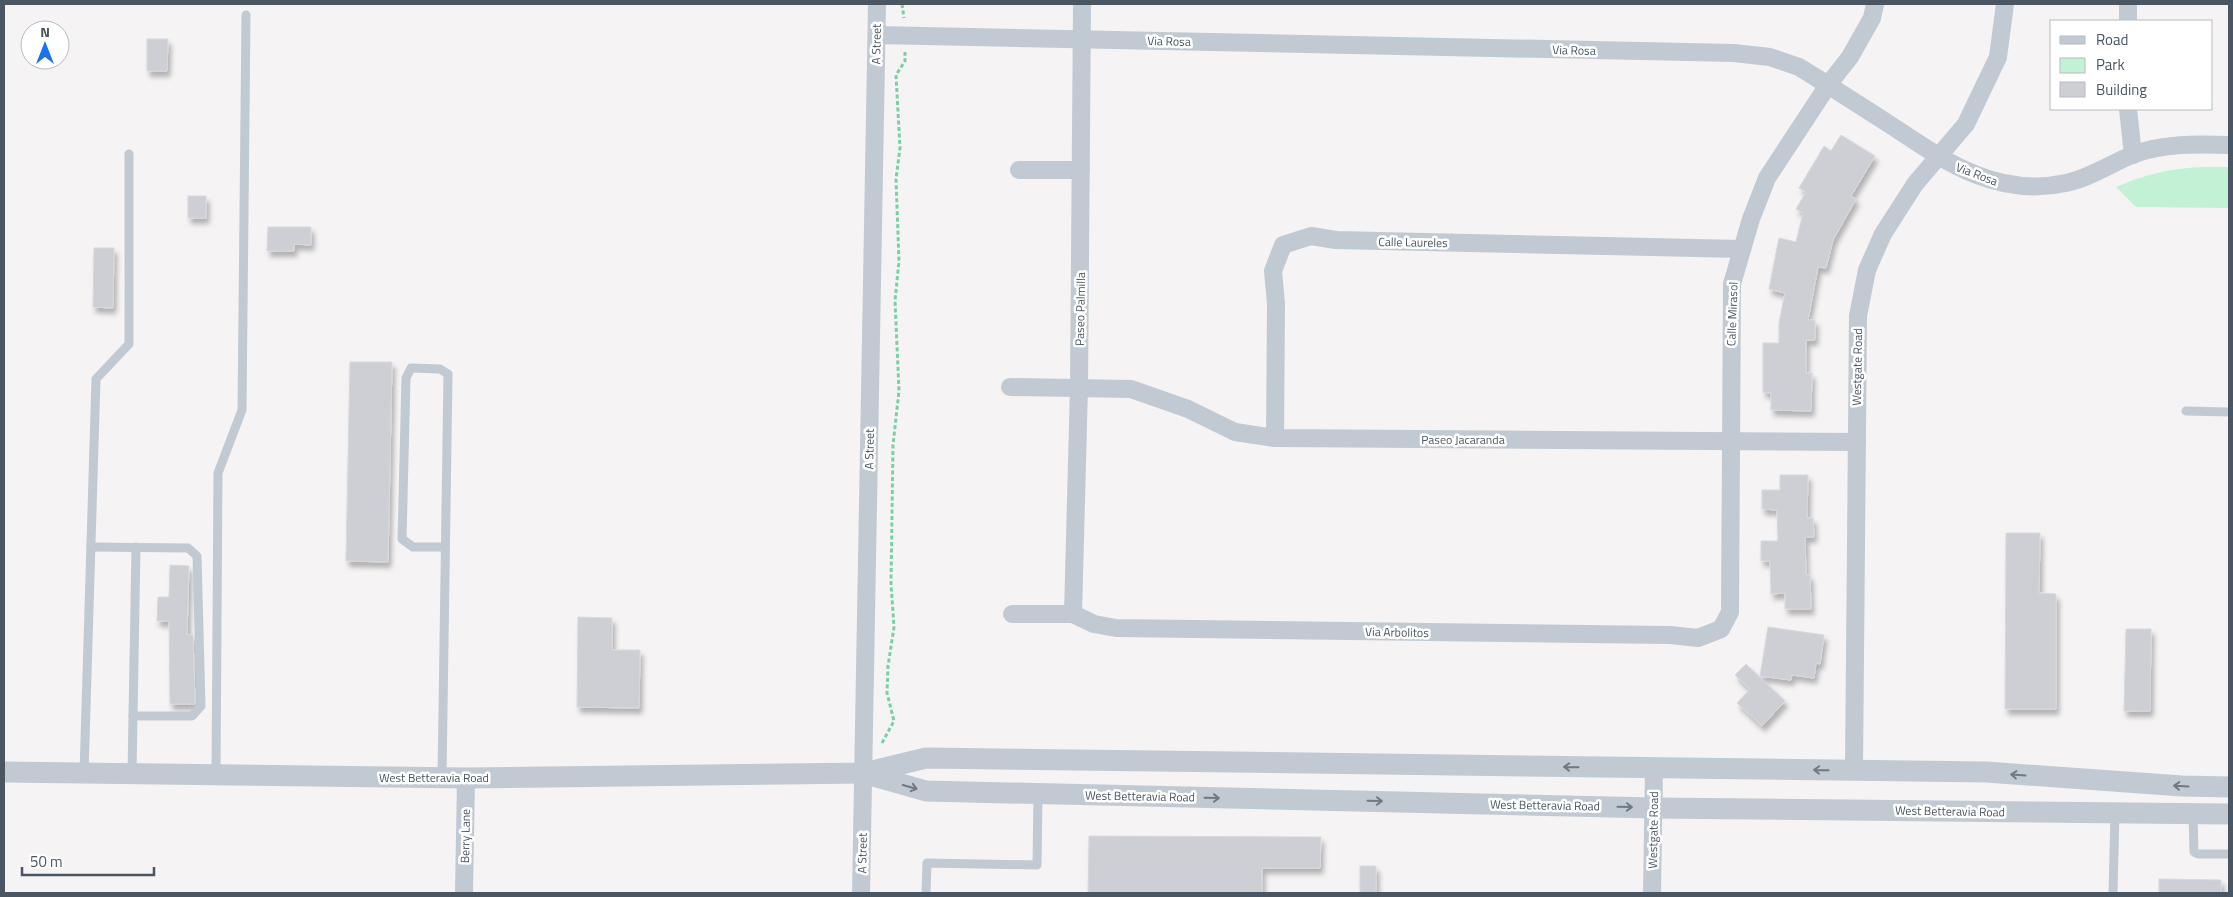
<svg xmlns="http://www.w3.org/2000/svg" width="2233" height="897" font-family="'Titillium Web',sans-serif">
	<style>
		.green { fill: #c3f1d5 }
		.building { fill: #cdcfd5; stroke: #d7d9de; filter: url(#shadow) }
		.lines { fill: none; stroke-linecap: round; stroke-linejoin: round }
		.path { stroke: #7ad0a6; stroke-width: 3; stroke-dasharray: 4 2.5; stroke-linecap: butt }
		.service { stroke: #c1cad2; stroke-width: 9 }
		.minor { stroke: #c1cad2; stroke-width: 18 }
		.tertiary { stroke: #c1cad2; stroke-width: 21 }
		.oneway { stroke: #6e7983 }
		.labels { text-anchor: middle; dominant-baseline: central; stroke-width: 5; stroke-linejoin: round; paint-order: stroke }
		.street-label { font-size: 12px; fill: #4a5661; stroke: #fff }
	</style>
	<defs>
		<filter id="shadow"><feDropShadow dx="3" dy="5.5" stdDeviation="2.5" flood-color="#0004"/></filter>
	</defs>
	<rect width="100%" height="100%" fill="#f5f3f3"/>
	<path class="green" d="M 2205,167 L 2229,167 L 2229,208 L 2136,207 L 2116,187 C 2146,174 2172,168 2205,167 Z"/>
	<g class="building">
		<polygon points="147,39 168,39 167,71 147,71"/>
		<polygon points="1841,135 1875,156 1851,196 1856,199 1833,240 1826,268 1818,267 1808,320 1815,320 1815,340 1806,340 1806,373 1812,373 1811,411 1771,410 1771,393 1763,392 1763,343 1779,343 1779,323 1785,293 1769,289 1779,238 1796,242 1803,213 1796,209 1806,192 1799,188 1824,146 1831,151"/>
		<rect x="188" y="196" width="18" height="22"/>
		<polygon points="268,227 311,227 311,245 294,244 294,251 267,251"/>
		<polygon points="94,248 114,248 113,308 93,307"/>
		<polygon points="350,362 392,362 388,562 346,561"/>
		<polygon points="1780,475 1808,475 1807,518 1813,518 1814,537 1805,537 1806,575 1810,575 1811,609 1785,609 1785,593 1771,594 1770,561 1761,561 1761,541 1778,541 1777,510 1762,509 1762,490 1780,490"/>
		<polygon points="2006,533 2040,533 2039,593 2056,594 2056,709 2005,709"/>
		<polygon points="170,565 189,566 187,635 193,635 195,704 170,704 169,621 157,621 158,597 169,597"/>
		<polygon points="578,617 612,618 612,650 640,650 639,708 577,707"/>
		<polygon points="1768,627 1824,635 1820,664 1816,663 1814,678 1792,675 1791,680 1760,676"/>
		<polygon points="2126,629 2151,629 2150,711 2124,711"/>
		<polygon points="1746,664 1785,701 1762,726 1737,703 1750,689 1735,675"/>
		<polygon points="1089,836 1321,837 1320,868 1262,868 1262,893 1088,893"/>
		<rect x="1360" y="866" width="16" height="27"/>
		<polygon points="2159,879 2221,880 2221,893 2159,893"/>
	</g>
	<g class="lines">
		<g class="path">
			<polyline points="902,4 904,18"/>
			<polyline points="882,743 894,721 887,693 888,666 894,627 891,584 893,445 899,391 895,301 899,261 896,179 900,148 896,75 905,61 905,52"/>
		</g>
		<g class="service">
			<polyline points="2186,411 2229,412"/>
			<polyline points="91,547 188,548 197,556 201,706 192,716 133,716 132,773"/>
			<polyline points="133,716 136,547"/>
			<polyline points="84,773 96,379 129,344 129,154"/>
			<polyline points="216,774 218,473 242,410 246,15"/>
			<polyline points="442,777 448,374 440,369 411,368 406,378 402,539 413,547 445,547"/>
			<polyline points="2193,814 2194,852 2198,854 2229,854"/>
			<polyline points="926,893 927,863 1037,865 1038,794"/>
			<polyline points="2113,893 2115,813"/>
		</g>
		<g class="minor">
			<polyline points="2128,21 2128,4"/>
			<path d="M 877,35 L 1734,53 L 1770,57 L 1799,67 C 1830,86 1861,106 1892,126 C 1946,162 1997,198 2066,183 C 2090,178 2110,164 2132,155 C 2163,143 2197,144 2229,145"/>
			<polyline points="2128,109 2133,155"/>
			<polyline points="1019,170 1081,170"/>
			<polyline points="1010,387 1131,389 1188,409 1235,432 1275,438 1857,442"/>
			<polyline points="1275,438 1276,304 1273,271 1283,245 1311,236 1336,240 1741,249"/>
			<polyline points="1012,614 1073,614 1094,624 1116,628 1670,635 1698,638 1721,629 1730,612 1732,284 1751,219 1767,178 1828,85 1850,57 1872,18 1875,4"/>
			<polyline points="1073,614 1079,387 1082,4"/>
			<polyline points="1854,770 1858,316 1867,270 1883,234 1915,184 1966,124 1998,57 2005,4"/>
			<polyline points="464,893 466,778"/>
			<polyline points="861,893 877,4"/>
			<polyline points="1652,893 1654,768"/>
		</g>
		<g class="tertiary">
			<polyline points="4,772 466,778 864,773 926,758 1986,772 2182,786 2229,787"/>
			<polyline points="866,774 926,791 1654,808 2229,814"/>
		</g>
	</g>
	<defs><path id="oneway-shaft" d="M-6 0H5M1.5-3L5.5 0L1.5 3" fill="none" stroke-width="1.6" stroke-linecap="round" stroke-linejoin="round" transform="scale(1.25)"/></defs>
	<g class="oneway">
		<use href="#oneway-shaft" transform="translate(1571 767) rotate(-179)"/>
		<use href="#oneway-shaft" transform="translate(1821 770) rotate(-179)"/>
		<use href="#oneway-shaft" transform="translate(2018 775) rotate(-176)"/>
		<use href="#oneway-shaft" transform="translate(2181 786) rotate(-177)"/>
		<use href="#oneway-shaft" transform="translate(910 787) rotate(16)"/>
		<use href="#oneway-shaft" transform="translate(1212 798) rotate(1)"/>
		<use href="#oneway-shaft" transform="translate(1375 801) rotate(1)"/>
		<use href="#oneway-shaft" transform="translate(1625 807) rotate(1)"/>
	</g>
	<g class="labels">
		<g class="street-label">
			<text transform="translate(1169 41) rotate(1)">Via Rosa</text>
			<text transform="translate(876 44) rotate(-89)">A Street</text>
			<text transform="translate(1574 50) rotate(1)">Via Rosa</text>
			<text transform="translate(1977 174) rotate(21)">Via Rosa</text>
			<text transform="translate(1413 242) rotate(1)">Calle Laureles</text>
			<text transform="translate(1080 309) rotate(-89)">Paseo Palmilla</text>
			<text transform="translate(1732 314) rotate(-88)">Calle Mirasol</text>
			<text transform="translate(1857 367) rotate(-89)">Westgate Road</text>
			<text x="1463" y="439">Paseo Jacaranda</text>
			<text transform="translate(869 449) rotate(-89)">A Street</text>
			<text transform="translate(1397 632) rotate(1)">Via Arbolitos</text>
			<text x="434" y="777">West Betteravia Road</text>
			<text transform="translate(1140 796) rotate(1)">West Betteravia Road</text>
			<text transform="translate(1545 805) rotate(1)">West Betteravia Road</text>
			<text transform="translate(1950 811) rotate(1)">West Betteravia Road</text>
			<text transform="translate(1653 830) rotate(-89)">Westgate Road</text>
			<text transform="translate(465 836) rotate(-89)">Berry Lane</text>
			<text transform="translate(862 853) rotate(-89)">A Street</text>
		</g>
	</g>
	<rect width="2233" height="897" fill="none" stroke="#4a5661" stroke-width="10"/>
	<rect x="2050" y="20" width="162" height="90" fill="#ffffff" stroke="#b7bbc0"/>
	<rect x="2060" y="36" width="25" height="8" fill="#c1cad2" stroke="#b7bbc0"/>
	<text x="2096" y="45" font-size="15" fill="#4a5661">Road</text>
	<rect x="2060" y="58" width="25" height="15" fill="#c3f1d5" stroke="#b7bbc0"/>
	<text x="2096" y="70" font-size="15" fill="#4a5661">Park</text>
	<rect x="2060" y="82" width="25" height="15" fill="#cdcfd5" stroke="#b7bbc0"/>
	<text x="2096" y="95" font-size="15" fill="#4a5661">Building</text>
	<g transform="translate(45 45)"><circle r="24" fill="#ffffff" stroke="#b7bbc0"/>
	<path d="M0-4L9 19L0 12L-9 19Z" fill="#1a73e8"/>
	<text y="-8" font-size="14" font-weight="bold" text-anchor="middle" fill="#4a5661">N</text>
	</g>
	<path d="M22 867v8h132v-8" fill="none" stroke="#4a5661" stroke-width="2.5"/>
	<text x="30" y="867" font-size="15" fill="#4a5661" stroke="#ffffff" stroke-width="4" paint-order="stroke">50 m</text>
</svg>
